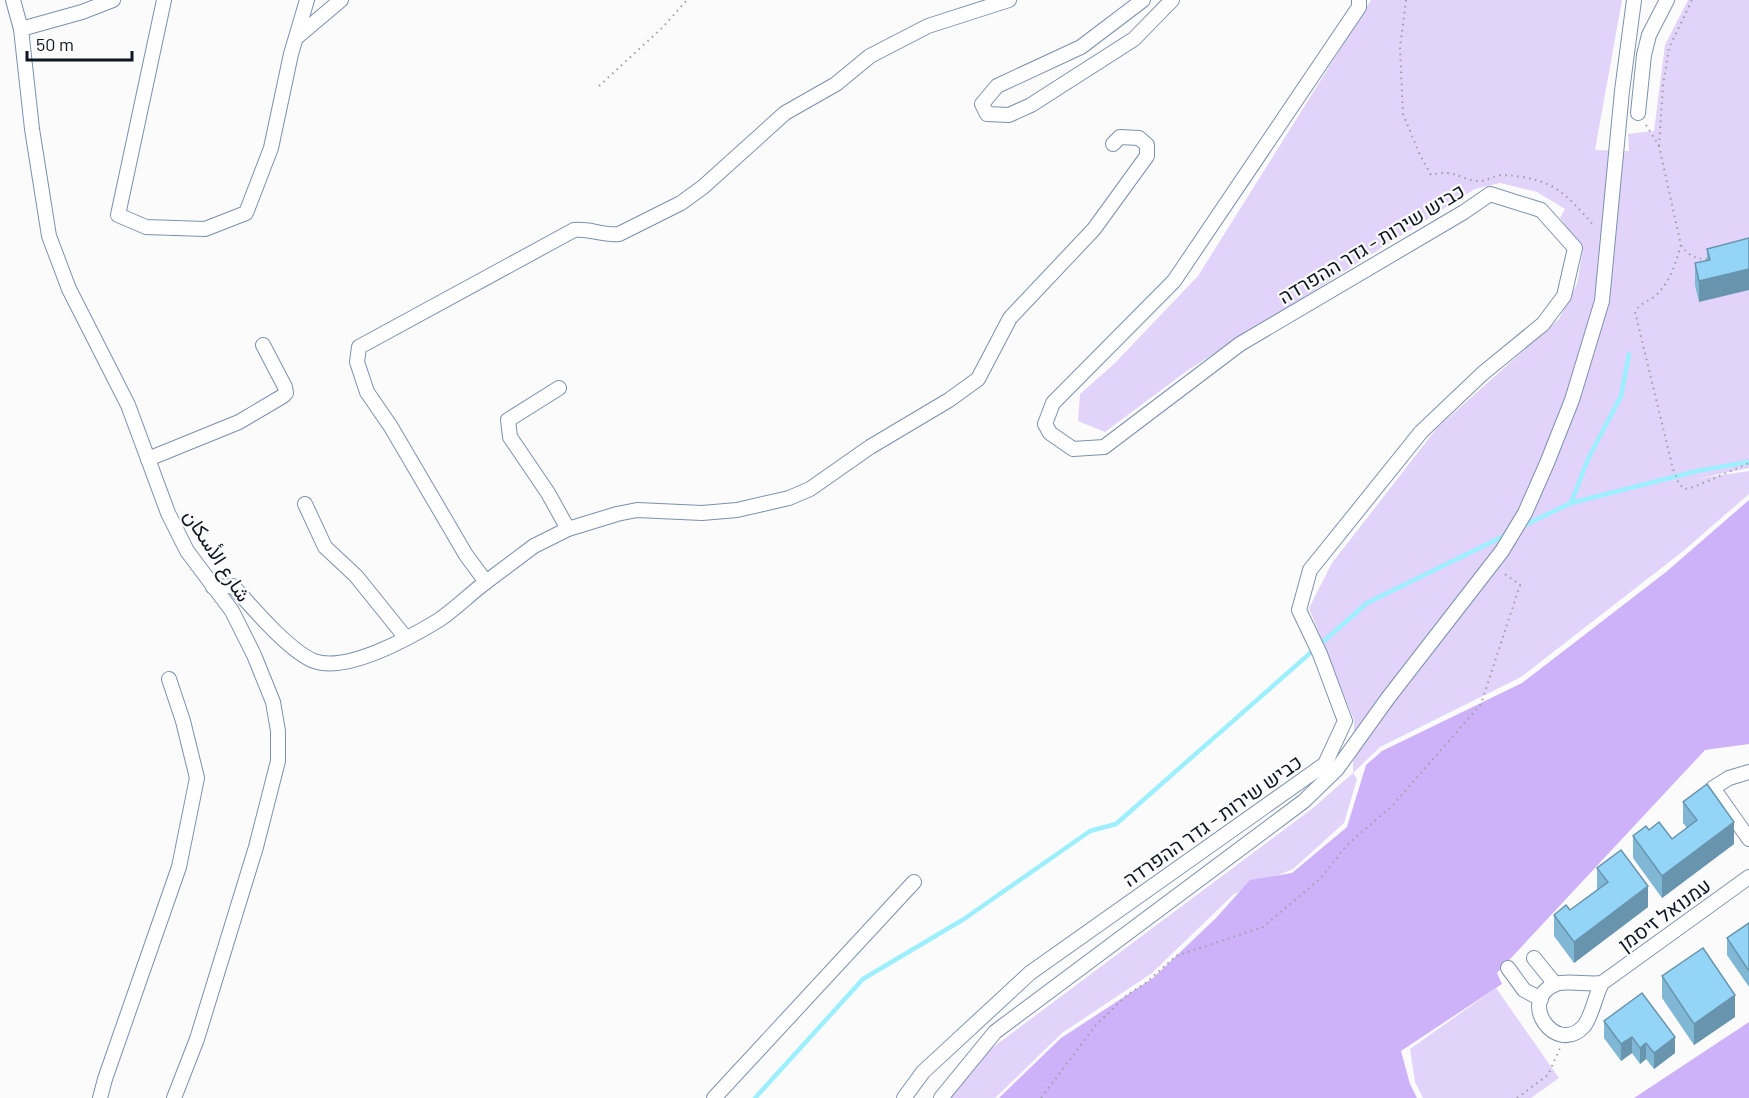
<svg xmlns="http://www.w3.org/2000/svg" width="1749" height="1098" font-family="Barlow,Vazirmatn,Heebo,sans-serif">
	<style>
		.green { fill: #e1d3fa }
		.forest { fill: #ceb2f9 }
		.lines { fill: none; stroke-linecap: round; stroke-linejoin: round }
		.stream { stroke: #9deffd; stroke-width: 4.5 }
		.minor-casing { stroke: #7c91ae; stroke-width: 16 }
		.path { stroke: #9b9ea2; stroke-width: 2; stroke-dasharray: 1.5 4.5; stroke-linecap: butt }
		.minor { stroke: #fff; stroke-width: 14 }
		.wall { fill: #7fb7d4 }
		.shaded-wall { fill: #6895ad }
		.building { fill: #94d5f7; stroke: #6895ad; stroke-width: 1.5 }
		.labels { text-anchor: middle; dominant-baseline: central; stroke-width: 4.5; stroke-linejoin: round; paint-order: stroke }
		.street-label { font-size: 20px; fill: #0e1621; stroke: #fbfbfb }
	</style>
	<rect width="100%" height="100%" fill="#fbfbfb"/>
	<g class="green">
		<polygon points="1371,0 1622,0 1595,150 1629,151 1628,134 1654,131 1665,45 1688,0 1749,0 1749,468 1696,479 1749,471 1749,494 1682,552 1521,677 1380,747 1353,773 1357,779 1344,823 1293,869 1234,894 1152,973 1062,1033 995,1098 951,1098 988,1051 1313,808 1353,773 1354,720 1309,608 1332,563 1437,428 1559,319 1577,284 1583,250 1560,218 1565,209 1537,192 1500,183 1475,189 1188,370 1105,432 1078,421 1080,394 1114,364 1198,276"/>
		<polygon points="1496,988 1559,1078 1531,1098 1423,1098 1415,1082 1410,1049"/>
	</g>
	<g class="forest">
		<polygon points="1749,500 1749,744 1705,750 1497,973 1502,984 1401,1051 1410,1084 1417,1098 999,1098 1061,1038 1153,978 1216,918 1250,880 1292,873 1347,827 1366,765 1382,751 1522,683 1666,572"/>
		<polygon points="1749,1022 1749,1098 1634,1098"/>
	</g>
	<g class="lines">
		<g class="stream">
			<polyline points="1571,503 1697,471 1749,462"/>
			<polyline points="1521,527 1571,503 1588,459 1621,396 1629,354"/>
			<polyline points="755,1098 863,979 964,919 1090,831 1116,824 1367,603 1508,534"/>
		</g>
		<defs>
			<g id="minor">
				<polyline points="13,0 21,29 32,129 49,236 69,289 128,405 168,513 187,551 232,611 254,655 273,702 278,731 278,761 256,847 197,1039 174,1098"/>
				<polyline points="164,0 118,215 146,227 205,229 246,213 271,148 291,54 307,0"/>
				<polyline points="1143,0 1081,47 997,86 982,104 987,114 1009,115 1031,105 1134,39 1172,0"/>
				<polyline points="21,29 82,12 113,0"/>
				<polyline points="296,38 341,0"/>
				<polyline points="1638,113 1644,55 1649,35 1667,0"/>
				<polyline points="559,388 508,420 510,437 548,493 568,529"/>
				<polyline points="148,459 239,422 283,396 286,393 285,387 263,345"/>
				<polyline points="305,504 325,547 356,576 406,638"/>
				<polyline points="486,582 534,546 568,529 617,514 637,510 702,513 737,510 789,498 810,489 870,447 949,400 978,379 1010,318 1094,229 1147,156 1147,145 1139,138 1120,137 1113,144"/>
				<path d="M 213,587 L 233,586 C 252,607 289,651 314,661 C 347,673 411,637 439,620 C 455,609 470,594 486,582 L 466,555 L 391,427 L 367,392 L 357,362 L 359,347 L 574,230 C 590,228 603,236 619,234 L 681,203 L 703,187 L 785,113 L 836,84 L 870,56 L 928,26 L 1009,0"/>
				<polyline points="1749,772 1729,778 1713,788 1749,839"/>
				<polyline points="1534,958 1555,984"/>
				<polyline points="1508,968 1524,990 1541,999"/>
				<path d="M 1602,983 C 1588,985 1567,980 1556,984 C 1516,1000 1556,1057 1584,1026 C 1592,1016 1595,996 1602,983 L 1749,877"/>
				<polyline points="100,1098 105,1079 179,867 197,778 183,721 169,679"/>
				<polyline points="714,1098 914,882"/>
				<polyline points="904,1098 923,1072 1030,973 1325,764 1345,721 1320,654 1299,610 1310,570 1421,432 1482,374 1543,324 1564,296 1575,248 1541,210 1490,194 1464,212 1240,344 1104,447 1073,449 1050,433 1045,424 1053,403 1174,281 1359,7 1359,0"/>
				<polyline points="941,1098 995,1032 1304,801 1337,769 1388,698 1502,551 1525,513 1547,463 1572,400 1602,301 1622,91 1634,0"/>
			</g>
		</defs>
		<use href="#minor" class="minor-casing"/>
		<g class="path">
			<path d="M 1406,0 L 1400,48 L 1403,114 L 1420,155 L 1431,175 C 1456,169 1456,178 1477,181 C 1486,182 1495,174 1504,175 C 1552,178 1565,192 1595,227"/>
			<polyline points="599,86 663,27 687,0"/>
			<path d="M 1646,125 L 1659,146 L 1681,245 C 1689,256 1695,259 1708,259"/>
			<polyline points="1659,146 1663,86 1669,48 1692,0"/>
			<path d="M 1681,245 C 1675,265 1670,283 1654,297 C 1647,302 1639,304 1635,312 L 1673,469 L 1679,484 L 1685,489 L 1694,487 L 1749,463"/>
			<polyline points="1041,1098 1096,1025 1127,995 1147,982 1176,956 1263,927 1321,878 1346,846 1393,805 1481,704 1520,585 1502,572"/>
			<polyline points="1517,1098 1548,1075 1560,1048"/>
		</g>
		<use href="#minor" class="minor"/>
	</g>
	<g class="wall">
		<polygon points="1749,238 1699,302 1695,285 1695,263 1707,260 1707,249"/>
		<polygon points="1683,802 1734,844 1662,898 1633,858 1633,836 1649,830 1672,839 1687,828 1683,823"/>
		<polygon points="1597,868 1648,907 1574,963 1554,936 1554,915 1570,910 1597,890"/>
		<polygon points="1749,923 1749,987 1727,955 1727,938"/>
		<polygon points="1662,976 1735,1017 1694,1045 1662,998"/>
		<polygon points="1604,1021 1675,1053 1654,1069 1646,1059 1640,1064 1632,1053 1621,1061 1604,1038"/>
	</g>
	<g class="shaded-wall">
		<polygon points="1749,269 1749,290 1699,302 1699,281"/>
		<polygon points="1734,822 1734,844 1662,898 1662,876"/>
		<polygon points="1648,886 1648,907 1574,963 1574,942"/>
		<polygon points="1735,995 1735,1017 1694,1045 1694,1024"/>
		<polygon points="1632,1037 1632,1053 1621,1061 1621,1044"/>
		<polygon points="1675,1037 1675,1053 1654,1069 1654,1053"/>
		<polygon points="1646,1043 1646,1059 1640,1064 1640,1048"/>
	</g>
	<g class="building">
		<polygon points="1749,238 1749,269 1699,281 1695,263 1710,260 1707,249"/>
		<polygon points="1707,784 1734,822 1662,876 1633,836 1646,826 1649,830 1659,822 1672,839 1697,820 1683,802"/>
		<polygon points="1621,850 1648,886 1574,942 1554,915 1566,905 1570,910 1608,882 1597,868"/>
		<polygon points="1749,923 1749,971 1727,938"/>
		<polygon points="1703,948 1735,995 1694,1024 1662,976"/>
		<polygon points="1642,993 1675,1037 1654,1053 1646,1043 1640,1048 1632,1037 1621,1044 1604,1021"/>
	</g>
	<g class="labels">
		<g class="street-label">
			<text transform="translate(1371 243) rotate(-31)">כביש שירות - גדר ההפרדה</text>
			<text transform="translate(218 555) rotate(57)">شارع الأسكان</text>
			<text transform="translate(1212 820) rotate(-35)">כביש שירות - גדר ההפרדה</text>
			<text transform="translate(1664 914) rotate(-36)">עמנואל זיסמן</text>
		</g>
	</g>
	<path d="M27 51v9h105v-9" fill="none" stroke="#0e1621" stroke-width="3"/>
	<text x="36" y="51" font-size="18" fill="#0e1621" stroke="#fbfbfb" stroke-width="4.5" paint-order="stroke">50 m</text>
</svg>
